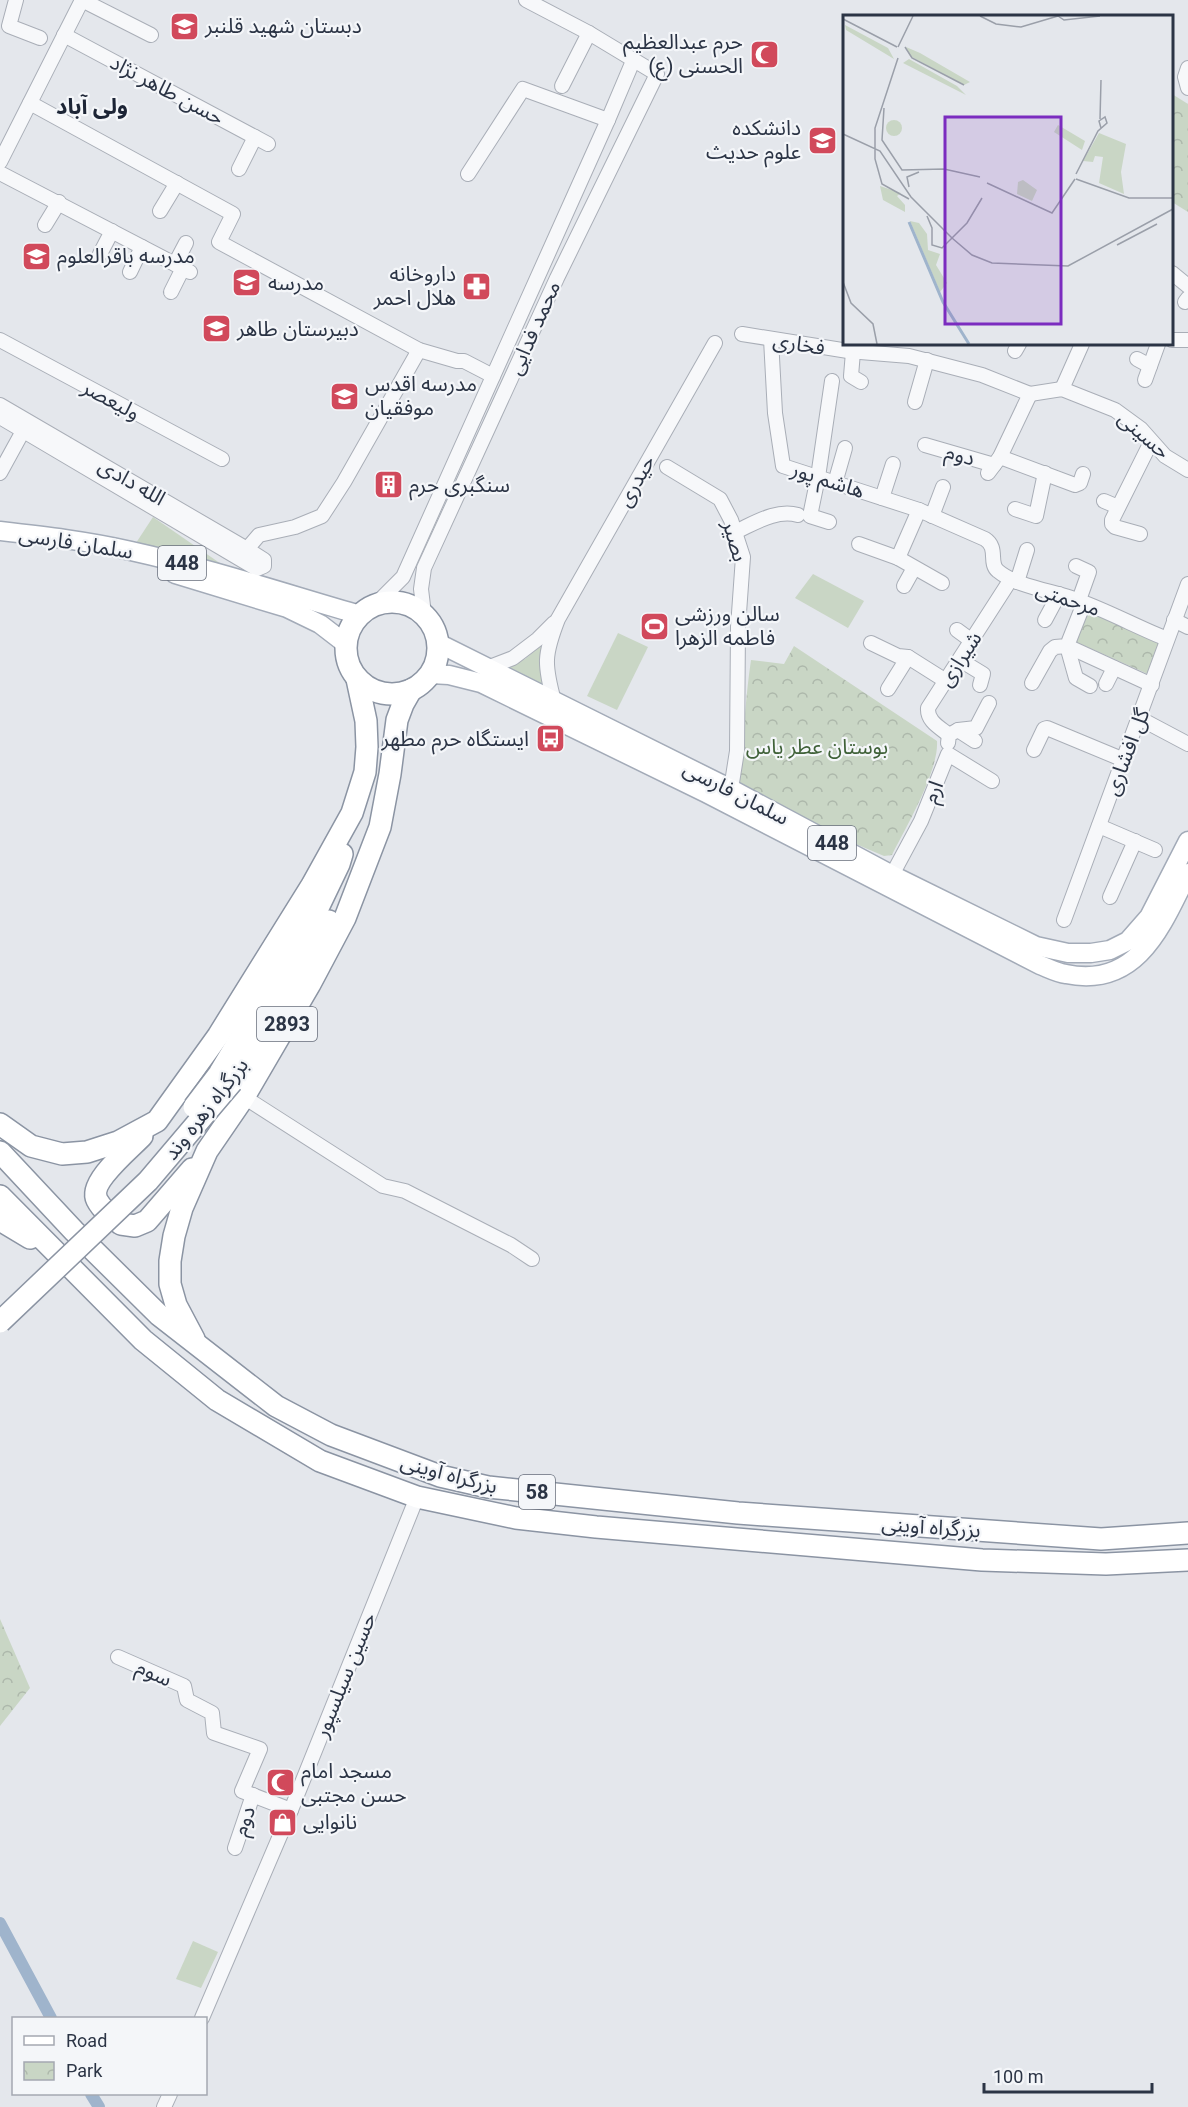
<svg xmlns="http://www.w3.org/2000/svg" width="1188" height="2107" font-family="Roboto,'Noto Sans Arabic',sans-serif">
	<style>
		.green { fill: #c9d6c5 }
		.park { fill: url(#park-crowns) }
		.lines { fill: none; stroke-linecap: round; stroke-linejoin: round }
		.canal { stroke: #9fb4cc; stroke-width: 12 }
		.minor-casing { stroke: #a9aeb7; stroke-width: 16 }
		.major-casing { stroke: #a3abb8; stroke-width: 21 }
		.highway-casing { stroke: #8b94a3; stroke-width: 24 }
		.minor { stroke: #f7f8fa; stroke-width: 14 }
		.major { stroke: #fff; stroke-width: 18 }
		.highway { stroke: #fff; stroke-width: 21 }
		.highway-bridge-casing { stroke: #8b94a3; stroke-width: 24; stroke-linecap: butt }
		.highway-bridge { stroke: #fff; stroke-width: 21 }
		.labels { text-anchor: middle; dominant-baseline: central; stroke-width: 4.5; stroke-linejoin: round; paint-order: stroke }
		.shield { fill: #f4f6f9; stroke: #676e7b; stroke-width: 1.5 }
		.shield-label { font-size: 20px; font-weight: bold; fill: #2b3445 }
		.poi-label { font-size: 21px; fill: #2b3445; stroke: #f4f6f9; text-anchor: start }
		.street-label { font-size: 21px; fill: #2b3445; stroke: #f4f6f9 }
		.park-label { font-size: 21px; fill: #3f6138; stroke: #f4f6f9 }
		.neighbourhood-label { font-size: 22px; font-weight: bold; fill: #1d2536; stroke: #f4f6f9 }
		.inset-river { fill: none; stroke: #9fb4cc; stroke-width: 3 }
		.inset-road { fill: none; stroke: #9a9fa9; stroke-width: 1.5 }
		.view { fill: #7b2cbf; fill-opacity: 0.15; stroke: #7b2cbf; stroke-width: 3 }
		.inset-edge { fill: none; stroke: #2b3445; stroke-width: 3 }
	</style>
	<defs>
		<pattern id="park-crowns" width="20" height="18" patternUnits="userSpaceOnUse" patternTransform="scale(1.5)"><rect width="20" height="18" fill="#c9d6c5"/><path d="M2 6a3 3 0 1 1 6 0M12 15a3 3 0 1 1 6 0" fill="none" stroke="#adb8ab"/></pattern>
	</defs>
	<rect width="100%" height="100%" fill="#e4e7ec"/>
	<g class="green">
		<polygon points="153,517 227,568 136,543"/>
		<polygon points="813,574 864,601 848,628 795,598"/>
		<polygon points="618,633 648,647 617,710 587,696"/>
		<polygon points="543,644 547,686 507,668 509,664 525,659"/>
		<polygon points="193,1941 218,1952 201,1988 176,1979"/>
	</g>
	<g class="park">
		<polygon points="1172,94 1188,104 1188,212 1172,202"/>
		<polygon points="1086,608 1161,642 1150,675 1074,641"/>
		<path d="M 794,646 L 937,741 C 939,771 906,827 892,855 L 884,856 L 809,824 L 745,789 L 737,780 C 744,741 745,700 751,660 L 784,664 Z"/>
		<polygon points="0,1619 30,1688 0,1726"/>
	</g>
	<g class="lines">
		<g class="canal">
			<polyline points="0,1923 51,2018"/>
			<polyline points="91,2094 99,2107"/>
		</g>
		<defs>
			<g id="minor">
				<polyline points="16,0 9,26 40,38"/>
				<polyline points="82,0 151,35"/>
				<polyline points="64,35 268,144"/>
				<polyline points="1188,68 1185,77 1188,88"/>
				<polyline points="562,86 589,33"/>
				<polyline points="30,103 233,214 219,242 419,350 457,361 464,361 493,376"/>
				<polyline points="0,162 82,0"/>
				<polyline points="239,169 255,137"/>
				<polyline points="0,173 190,272"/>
				<polyline points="468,174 523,89 608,120"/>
				<polyline points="160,211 177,183"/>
				<polyline points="45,225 59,202"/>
				<polyline points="100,254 112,231"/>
				<polyline points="175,264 186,243"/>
				<polyline points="130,272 142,247"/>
				<polyline points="1172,273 1188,286"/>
				<polyline points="171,292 183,268"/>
				<polyline points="1185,302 1188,298"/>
				<polyline points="742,334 848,351 909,356 982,375 1030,394"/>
				<path d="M 771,339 L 775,413 L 783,466 L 919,510 L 985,539 C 999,548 988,563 998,571 C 1017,587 1054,591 1077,600 C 1108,611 1137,627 1167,639"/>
				<polyline points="0,340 222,459"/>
				<polyline points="1172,340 1188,340"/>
				<polyline points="1015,351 1019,344"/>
				<polyline points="853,352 851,376 861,382"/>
				<polyline points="1137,359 1150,366"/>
				<polyline points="1145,380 1158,344"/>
				<polyline points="1062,389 1082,344"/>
				<polyline points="1030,394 1062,389 1115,410 1141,429 1165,456 1188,470"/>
				<polyline points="915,402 927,360"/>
				<polyline points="0,405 247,549 264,560 264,566 257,569 0,417"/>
				<polyline points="925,445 994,465"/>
				<polyline points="1000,457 1075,485 1080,483 1083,474"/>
				<polyline points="667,467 720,499 731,520 743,557 738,627 737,751 731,789"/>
				<polyline points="0,473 23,431"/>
				<polyline points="988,473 1000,457 1030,394"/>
				<polyline points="835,483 845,448"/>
				<polyline points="882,498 893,464"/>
				<polyline points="1104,501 1118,507"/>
				<polyline points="1015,509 1036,516 1045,473"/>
				<polyline points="932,516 943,487"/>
				<polyline points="829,522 810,516 818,477 832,381"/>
				<path d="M 735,532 C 755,523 776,509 798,515"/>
				<polyline points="1140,534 1115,527 1112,524 1112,520 1151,442"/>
				<polyline points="859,544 898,558 942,583"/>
				<polyline points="247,549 259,535 295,527 322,516 344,482 419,350"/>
				<polyline points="898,558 919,510"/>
				<polyline points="1076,566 1089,572 1079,600"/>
				<polyline points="1017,582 1027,550"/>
				<polyline points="904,586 914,568"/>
				<polyline points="375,605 403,577 608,120 633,61"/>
				<polyline points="424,614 421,589 424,568 557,278 657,74 589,33 526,0"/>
				<polyline points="1045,620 1059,594"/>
				<polyline points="1174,620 1188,627"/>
				<polyline points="957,630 972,641"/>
				<polyline points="871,643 898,656 908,657 946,681"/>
				<polyline points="1067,646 1152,685"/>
				<polyline points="1067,646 1076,678 1090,686"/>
				<polyline points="960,660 983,674 980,685"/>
				<polyline points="487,668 513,658 538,639 554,623"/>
				<polyline points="1032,683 1050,651 1055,647 1067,646 1084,603"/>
				<polyline points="1106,684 1114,668"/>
				<polyline points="888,689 908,657"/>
				<path d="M 554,701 C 544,664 544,655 558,619 L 715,343"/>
				<polyline points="1139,718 1188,744"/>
				<polyline points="958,730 976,728 989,703"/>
				<path d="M 949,735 C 939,727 927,721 928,708 L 1011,579"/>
				<polyline points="948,743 949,735 958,730 975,741"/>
				<polyline points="1034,750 1044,729 1047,728 1124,760"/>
				<polyline points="1099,826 1155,850"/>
				<polyline points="892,875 921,821 948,754 992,781"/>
				<polyline points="1110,897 1135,841"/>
				<polyline points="1064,920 1188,584"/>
				<polyline points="244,1097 383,1186 405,1191 511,1245 532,1259"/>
				<polyline points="118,1657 184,1686 187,1700 212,1713 214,1733 260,1749 242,1791 291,1810"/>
				<polyline points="235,1848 253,1795"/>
				<polyline points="202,2018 291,1810 417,1497"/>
				<polyline points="164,2107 170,2094"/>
			</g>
			<g id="major">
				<path d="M 0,531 C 44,536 88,541 131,551 C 208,568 284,593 360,615"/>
				<polyline points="175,574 287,608 320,624 346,644"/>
				<polyline points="438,643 731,789 892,875 1036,946 1068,953 1091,953 1110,950 1128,941 1149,917 1188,841"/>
				<path d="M 430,674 L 449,675 L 481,683 L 706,793 L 1040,965 C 1048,968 1057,973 1066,974 C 1138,989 1162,925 1188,873"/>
			</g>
			<g id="highway">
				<circle cx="392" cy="648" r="46"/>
				<polyline points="219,1074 316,912 339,864 342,854"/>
				<polyline points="232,1082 329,921"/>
				<polyline points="0,1124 31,1146 62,1154 87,1152 118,1142 157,1121 218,1036 312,885 352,813 365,772 367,747 366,721 357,679"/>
				<path d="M 142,1136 C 130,1149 88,1182 97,1200 C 102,1210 113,1218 121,1224 L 135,1226 L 147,1221 L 192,1169"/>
				<polyline points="0,1152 74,1231 159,1315 276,1406 331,1435 440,1476 488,1487 738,1513 1101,1539 1188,1533"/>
				<polyline points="0,1196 143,1340 217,1400 320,1461 417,1497 516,1518 596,1527 982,1560 1106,1564 1188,1560"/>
				<polyline points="0,1220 30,1238"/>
				<polyline points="194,1339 176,1305 170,1284 170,1261 174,1236 182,1208 207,1151 244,1097 310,984 345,918 380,827 390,774 397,720 403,704 411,690"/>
			</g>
		</defs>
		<use href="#minor" class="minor-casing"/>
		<use href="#major" class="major-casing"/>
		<use href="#highway" class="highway-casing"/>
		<use href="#minor" class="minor"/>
		<use href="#major" class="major"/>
		<use href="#highway" class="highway"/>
		<defs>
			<g id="highway-bridge">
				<polyline points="194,1107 219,1074"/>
				<polyline points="0,1322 148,1181 232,1082"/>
			</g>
		</defs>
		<use href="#highway-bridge" class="highway-bridge-casing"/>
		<use href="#highway-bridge" class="highway-bridge"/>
	</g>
	<defs>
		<symbol id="school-square" viewBox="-11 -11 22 22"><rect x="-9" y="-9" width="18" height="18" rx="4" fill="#d1495b" stroke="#f4f6f9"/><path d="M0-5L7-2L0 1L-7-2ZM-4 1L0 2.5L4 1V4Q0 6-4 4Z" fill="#fff"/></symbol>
		<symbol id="mosque-square" viewBox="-11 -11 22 22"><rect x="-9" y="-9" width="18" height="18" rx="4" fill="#d1495b" stroke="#f4f6f9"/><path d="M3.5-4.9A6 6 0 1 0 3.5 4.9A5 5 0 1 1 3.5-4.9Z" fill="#fff"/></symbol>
		<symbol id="university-square" viewBox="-11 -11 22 22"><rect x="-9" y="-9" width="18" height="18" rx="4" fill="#d1495b" stroke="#f4f6f9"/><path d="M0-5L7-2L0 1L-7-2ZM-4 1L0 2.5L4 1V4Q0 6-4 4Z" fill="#fff"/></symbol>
		<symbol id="pharmacy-square" viewBox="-11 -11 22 22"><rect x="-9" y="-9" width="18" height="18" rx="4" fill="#d1495b" stroke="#f4f6f9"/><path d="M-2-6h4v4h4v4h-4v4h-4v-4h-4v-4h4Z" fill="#fff"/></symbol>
		<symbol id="building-square" viewBox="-11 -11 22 22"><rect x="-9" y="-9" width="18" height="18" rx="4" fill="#d1495b" stroke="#f4f6f9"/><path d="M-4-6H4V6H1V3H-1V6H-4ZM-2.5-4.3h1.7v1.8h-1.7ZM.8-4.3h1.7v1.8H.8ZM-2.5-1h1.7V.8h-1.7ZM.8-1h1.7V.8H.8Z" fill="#fff"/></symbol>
		<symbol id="stadium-square" viewBox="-11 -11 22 22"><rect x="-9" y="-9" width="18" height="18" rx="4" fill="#d1495b" stroke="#f4f6f9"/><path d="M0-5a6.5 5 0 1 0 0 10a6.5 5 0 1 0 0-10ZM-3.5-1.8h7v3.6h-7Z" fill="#fff"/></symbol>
		<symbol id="bus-square" viewBox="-11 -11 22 22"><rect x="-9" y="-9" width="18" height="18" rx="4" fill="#d1495b" stroke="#f4f6f9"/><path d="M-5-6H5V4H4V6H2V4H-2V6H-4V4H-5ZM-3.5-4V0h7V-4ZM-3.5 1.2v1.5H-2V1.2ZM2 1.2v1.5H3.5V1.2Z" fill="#fff"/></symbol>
		<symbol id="shop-square" viewBox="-11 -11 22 22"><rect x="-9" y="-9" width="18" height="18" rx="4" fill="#d1495b" stroke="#f4f6f9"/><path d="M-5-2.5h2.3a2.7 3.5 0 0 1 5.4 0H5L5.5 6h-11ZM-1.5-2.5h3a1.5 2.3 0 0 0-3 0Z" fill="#fff"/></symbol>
	</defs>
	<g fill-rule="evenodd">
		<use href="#school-square" x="168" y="10" width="33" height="33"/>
		<use href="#mosque-square" x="748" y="38" width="33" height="33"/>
		<use href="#university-square" x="806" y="124" width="33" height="33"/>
		<use href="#school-square" x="20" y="240" width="33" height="33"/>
		<use href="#school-square" x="230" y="266" width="33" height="33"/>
		<use href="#pharmacy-square" x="460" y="270" width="33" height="33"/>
		<use href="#school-square" x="200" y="312" width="33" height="33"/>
		<use href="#school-square" x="328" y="380" width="33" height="33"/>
		<use href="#building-square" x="372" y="468" width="33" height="33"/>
		<use href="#stadium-square" x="638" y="610" width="33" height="33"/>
		<use href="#bus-square" x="534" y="722" width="33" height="33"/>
		<use href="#mosque-square" x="264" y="1766" width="33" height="33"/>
		<use href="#shop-square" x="266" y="1806" width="33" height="33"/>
	</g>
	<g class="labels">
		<g class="shield">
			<rect x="158" y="546" width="48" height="34" rx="4.5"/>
			<rect x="808" y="826" width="48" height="34" rx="4.5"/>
			<rect x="257" y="1007" width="60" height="34" rx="4.5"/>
			<rect x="519" y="1475" width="36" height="34" rx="4.5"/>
		</g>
		<g class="shield-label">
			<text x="182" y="563">448</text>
			<text x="832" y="843">448</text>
			<text x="287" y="1024">2893</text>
			<text x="537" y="1492">58</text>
		</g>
		<g class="poi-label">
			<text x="205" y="26">دبستان شهید قلنبر</text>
			<text x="743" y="42" text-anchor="end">حرم عبدالعظیم<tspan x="743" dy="24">الحسنی (ع)</tspan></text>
			<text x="801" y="128" text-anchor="end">دانشکده<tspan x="801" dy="24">علوم حدیث</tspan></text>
			<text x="57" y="256">مدرسه باقرالعلوم</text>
			<text x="456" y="274" text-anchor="end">داروخانه<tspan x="456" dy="24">هلال احمر</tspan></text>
			<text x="268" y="283">مدرسه</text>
			<text x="237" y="329">دبیرستان طاهر</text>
			<text x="365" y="384">مدرسه اقدس<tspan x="365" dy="24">موفقیان</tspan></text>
			<text x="409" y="485">سنگبری حرم</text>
			<text x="675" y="614">سالن ورزشی<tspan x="675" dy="24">فاطمه الزهرا</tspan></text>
			<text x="529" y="739" text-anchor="end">ایستگاه حرم مطهر</text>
			<text x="301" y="1771">مسجد امام<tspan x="301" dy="24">حسن مجتبی</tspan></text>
			<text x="303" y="1822">نانوایی</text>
		</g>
		<g class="street-label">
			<text transform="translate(167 90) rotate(28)">حسن طاهر نژاد</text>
			<text transform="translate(534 328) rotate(-66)">محمد فدایی</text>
			<text transform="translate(799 344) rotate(9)">فخاری</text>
			<text transform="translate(111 400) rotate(28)">ولیعصر</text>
			<text transform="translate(1144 435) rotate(41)">حسینی</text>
			<text transform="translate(960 455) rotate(16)">دوم</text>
			<text transform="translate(828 480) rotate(18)">هاشم پور</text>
			<text transform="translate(636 481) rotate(-61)">حیدری</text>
			<text transform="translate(132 482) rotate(30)">الله دادی</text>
			<text transform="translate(735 541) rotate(74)">بصیر</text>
			<text transform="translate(76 543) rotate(9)">سلمان فارسی</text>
			<text transform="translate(1068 599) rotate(19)">مرحمتی</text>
			<text transform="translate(960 659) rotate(-57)">شیرازی</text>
			<text transform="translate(1127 752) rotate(-69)">گل افشاری</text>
			<text transform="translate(933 792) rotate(-69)">ارم</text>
			<text transform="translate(736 793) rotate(27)">سلمان فارسی</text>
			<text transform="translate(206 1109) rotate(-52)">بزرگراه زهره وند</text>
			<text transform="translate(449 1474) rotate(15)">بزرگراه آوینی</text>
			<text transform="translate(931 1527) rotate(4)">بزرگراه آوینی</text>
			<text transform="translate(154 1673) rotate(24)">سوم</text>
			<text transform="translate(345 1675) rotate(-68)">حسین سیلسپور</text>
			<text transform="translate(244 1821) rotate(-71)">دوم</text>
		</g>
		<g class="park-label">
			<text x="817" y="747">بوستان عطر یاس</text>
		</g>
		<g class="neighbourhood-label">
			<text x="92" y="106">ولی آباد</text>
		</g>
	</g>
	<g transform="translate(843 15)">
		<rect width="330" height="330" fill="#e4e7ec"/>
		<path d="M43 113a8 8 0 1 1 16 0a8 8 0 1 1-16 0Z" fill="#c9d6c5"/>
		<path d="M 2,10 L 45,33 L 51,44 L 3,15 ZM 63,32 L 77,38 L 127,67 L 121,70 L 67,41 ZM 66,44 L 114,71 L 123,80 L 60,48 ZM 215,110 L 242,126 L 239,135 L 211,117 ZM 256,118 L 283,129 L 278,157 L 281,179 L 256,168 L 260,142 L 252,141 L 250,147 L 240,146 ZM 180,165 L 194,175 L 189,186 L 174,179 L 175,167 ZM 37,171 L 58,178 L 54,181 L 62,190 L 62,197 L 40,185 ZM 67,206 L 76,208 L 84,219 L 85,235 L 97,239 L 93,250 L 104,268 L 97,277 Z" fill="#c9d6c5"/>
		<path class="inset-river" d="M 66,207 L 100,287 L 126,329"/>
		<path class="inset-road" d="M 137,1 L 153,9 L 178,12 L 215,1M 215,1 L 221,5 L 257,1M 0,4 L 54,32M 55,32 L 70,1M 62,32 L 69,43 L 121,70M 55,43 L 32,113 L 32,144 L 39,169 L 66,184M 41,93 L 39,125 L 59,155 L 101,154 L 137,162M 257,104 L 258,65M 0,119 L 37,136 L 68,182 L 109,223 L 129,240 L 149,248 L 225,251 L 330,194M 233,159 L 255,116 L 264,108 L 262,102 L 256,106 L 258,113M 233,164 L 286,183 L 330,183M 144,168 L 209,198 L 232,164M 66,172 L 64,162 L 76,157M 84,201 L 89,213 L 89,230 L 99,233 L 124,208 L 139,183M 274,230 L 314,209M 0,267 L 8,288 L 30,309 L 34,329"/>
		<path class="view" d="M 102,102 L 218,102 L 218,309 L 102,309 Z"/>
		<rect width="330" height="330" class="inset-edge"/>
	</g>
	<rect x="12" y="2017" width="195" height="78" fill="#f4f6f9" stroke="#a4a8b1" stroke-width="1.5"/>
	<rect x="24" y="2036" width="30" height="9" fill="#ffffff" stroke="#a4a8b1" stroke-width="1.5"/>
	<text x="66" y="2047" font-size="18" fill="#2b3445">Road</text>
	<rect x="24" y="2062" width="30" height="18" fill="url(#park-crowns)" stroke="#a4a8b1" stroke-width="1.5"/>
	<text x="66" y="2077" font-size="18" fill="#2b3445">Park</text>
	<path d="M984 2083v9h168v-9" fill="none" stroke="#2b3445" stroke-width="3"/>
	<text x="993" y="2083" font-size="18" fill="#2b3445" stroke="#f4f6f9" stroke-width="4.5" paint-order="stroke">100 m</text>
</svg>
